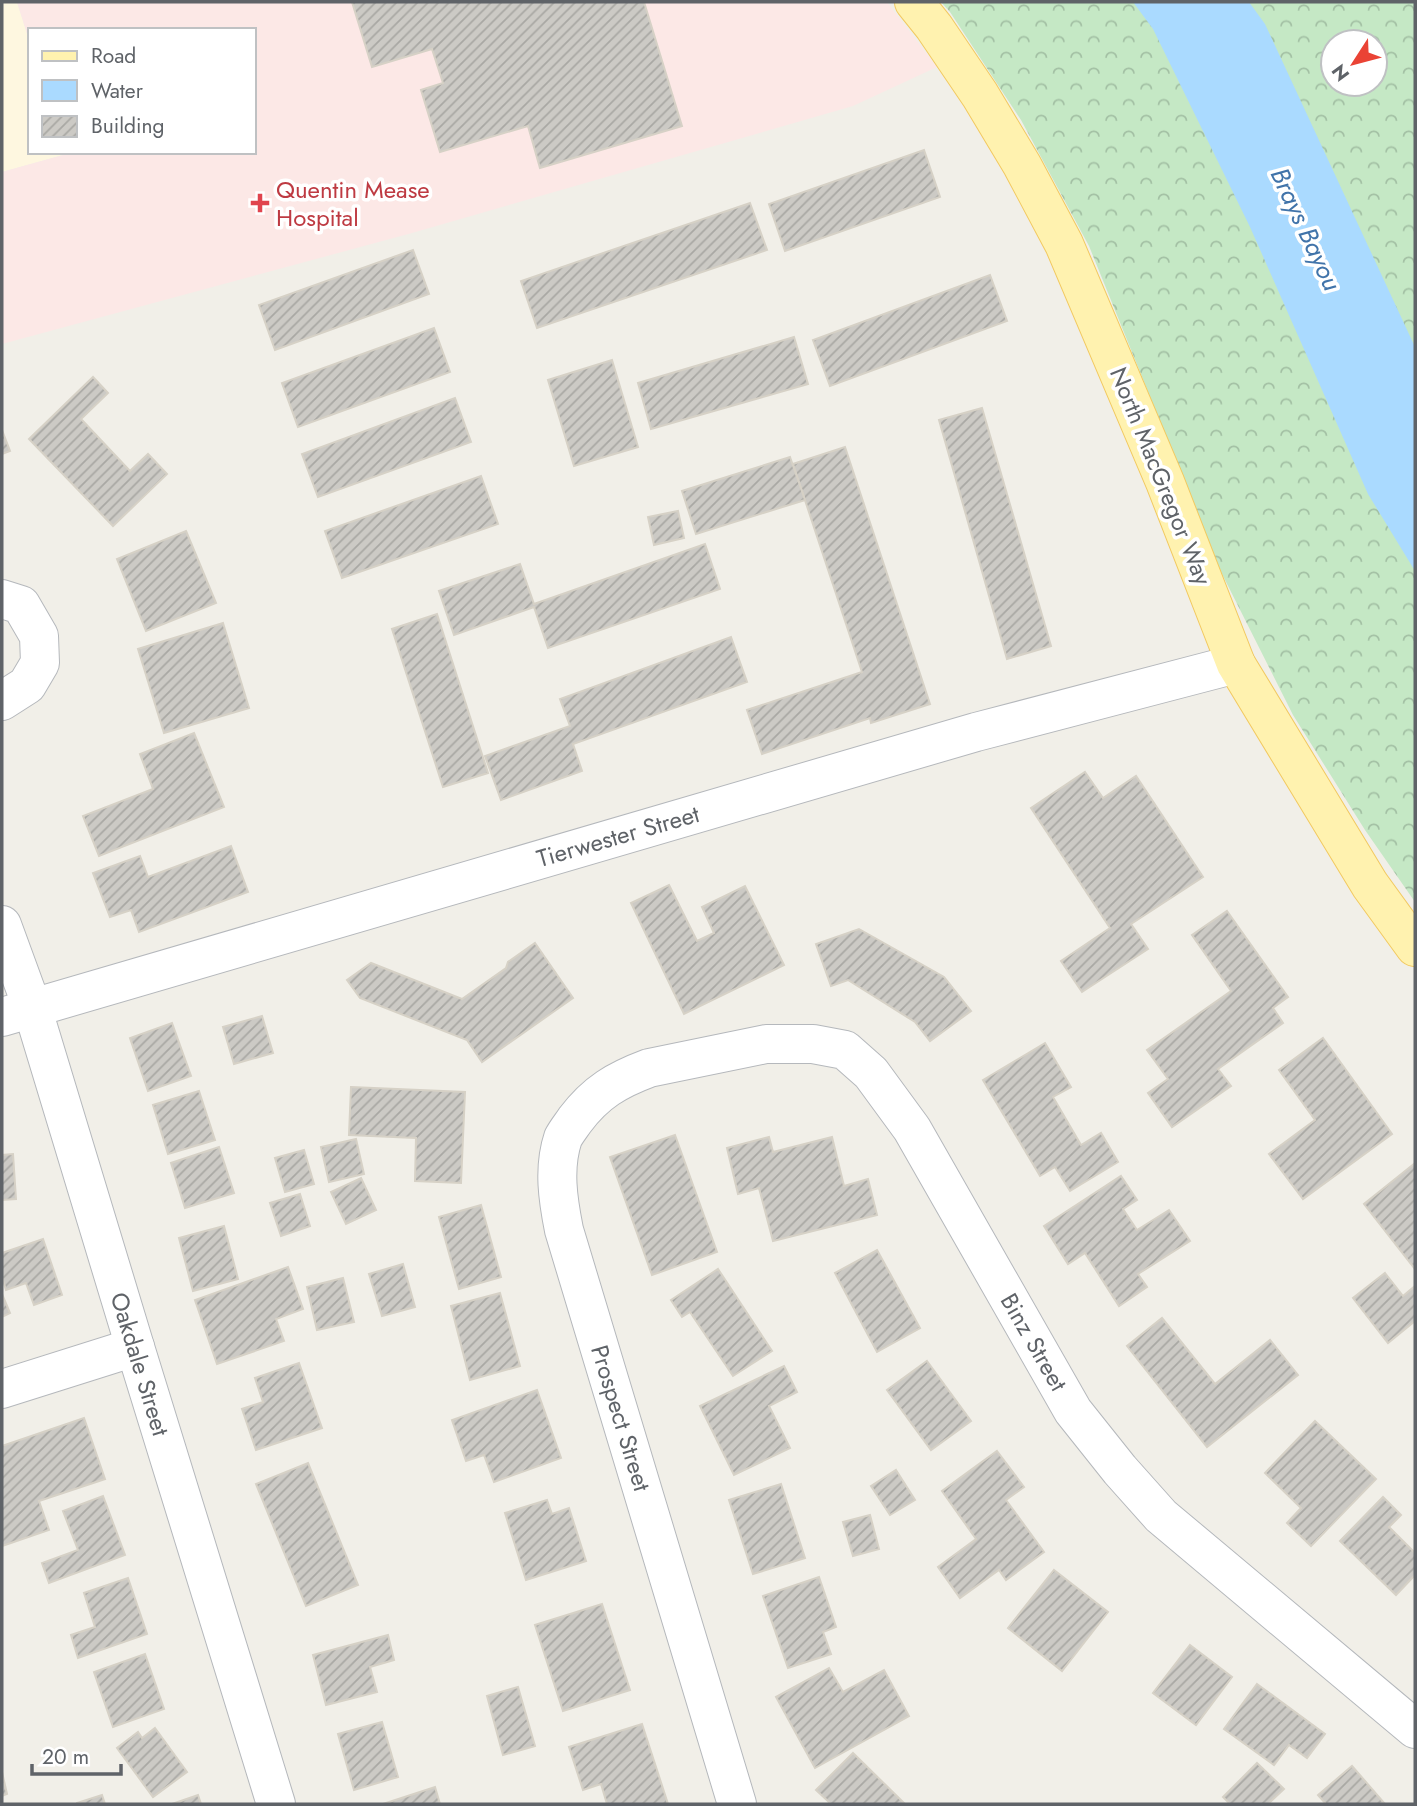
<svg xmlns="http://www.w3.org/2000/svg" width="1417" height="1806" font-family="Jost,sans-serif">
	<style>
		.commercial { fill: #fef7e0 }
		.medical { fill: #fce8e6 }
		.forest { fill: url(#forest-crowns); fill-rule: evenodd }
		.water { fill: #aadaff }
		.building { fill: url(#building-hatch); stroke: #d6d1c6; stroke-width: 2 }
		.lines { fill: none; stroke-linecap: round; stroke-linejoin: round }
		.minor-casing { stroke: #b5b8bc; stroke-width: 40 }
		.major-casing { stroke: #f2c960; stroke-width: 40 }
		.minor { stroke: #fff; stroke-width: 38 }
		.major { stroke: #fff2af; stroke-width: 38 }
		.health-dot { fill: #e0444e; stroke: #fff; stroke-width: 2.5 }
		.labels { text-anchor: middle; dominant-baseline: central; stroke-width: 7; stroke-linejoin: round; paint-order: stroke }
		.health-label { font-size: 24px; fill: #be3a42; stroke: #fff; text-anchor: start }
		.street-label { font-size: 24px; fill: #5f6368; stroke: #fff }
		.water-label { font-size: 26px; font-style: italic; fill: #4174aa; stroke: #fff }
	</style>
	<defs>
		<pattern id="forest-crowns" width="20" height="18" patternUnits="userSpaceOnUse" patternTransform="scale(1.75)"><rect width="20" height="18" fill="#c5e8c5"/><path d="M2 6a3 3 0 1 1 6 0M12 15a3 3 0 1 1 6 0" fill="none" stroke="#a3c0a4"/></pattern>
		<pattern id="building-hatch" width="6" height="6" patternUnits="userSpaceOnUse" patternTransform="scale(1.75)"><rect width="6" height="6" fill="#cccac5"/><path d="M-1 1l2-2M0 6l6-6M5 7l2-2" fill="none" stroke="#a9a8a4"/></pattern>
	</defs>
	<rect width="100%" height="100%" fill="#f1efe8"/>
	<polygon class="commercial" points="2,2 17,2 30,43 30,152 62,152 63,155 2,172"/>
	<polygon class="medical" points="17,2 887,2 937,67 853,106 412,233 2,344 2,172 63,155 62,152 254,152 254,30 30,30 30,43"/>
	<path class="forest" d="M 941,2 L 1415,2 L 1415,902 L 1365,830 L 1293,715 L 1221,572 L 1089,246 L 1021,120 L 950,12 ZM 1333,42 L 1375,42 L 1375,84 L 1333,84 Z"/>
	<polygon class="water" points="1133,2 1249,2 1265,24 1415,347 1415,571 1368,494 1250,227 1153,29"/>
	<g class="building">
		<polygon points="352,2 644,2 682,126 540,168 528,126 440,152 421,90 443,83 432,49 372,67"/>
		<polygon points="924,150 940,197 785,251 769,204"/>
		<polygon points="750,203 767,250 537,328 521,281"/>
		<polygon points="413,250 429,294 275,350 259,305"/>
		<polygon points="990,275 1007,321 830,386 813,340"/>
		<polygon points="434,328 450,372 298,427 282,383"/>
		<polygon points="794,337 808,384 651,429 638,383"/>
		<polygon points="612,360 638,447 574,466 548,380"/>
		<polygon points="93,377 108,393 81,419 130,471 148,454 167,474 113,526 29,439"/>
		<polygon points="455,398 471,442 318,497 302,454"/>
		<polygon points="982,408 1051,646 1007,659 939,420"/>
		<polygon points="2,430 10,451 2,454"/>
		<polygon points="845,447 930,704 871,723 870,718 762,754 747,710 862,672 793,464"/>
		<polygon points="790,457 805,500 696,534 682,491"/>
		<polygon points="481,476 498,524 342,578 325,531"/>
		<polygon points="678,511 684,538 654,545 648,517"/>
		<polygon points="186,531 216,603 146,631 117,559"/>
		<polygon points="705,544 720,589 548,648 534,607 454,635 439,591 520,564 534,604"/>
		<polygon points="437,614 488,773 443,787 392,629"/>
		<polygon points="223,623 249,708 164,733 138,649"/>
		<polygon points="731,637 747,682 573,744 582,771 501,800 485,756 570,726 560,699"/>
		<polygon points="194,733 224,807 99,856 83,816 153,789 140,754"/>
		<polygon points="1085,772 1103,798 1136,776 1203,877 1131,924 1148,949 1082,992 1061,961 1110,928 1031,808"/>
		<polygon points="231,846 248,892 139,932 131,910 110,917 93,873 140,856 148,877"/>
		<polygon points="669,885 697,941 714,933 702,907 745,886 784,965 684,1014 631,903"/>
		<polygon points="1227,911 1288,997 1273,1008 1283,1023 1218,1069 1231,1086 1172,1127 1148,1093 1168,1079 1147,1050 1231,991 1192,935"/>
		<polygon points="859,929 944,977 971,1011 930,1041 915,1022 848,980 831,986 816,944"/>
		<polygon points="535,943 573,998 482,1062 467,1040 360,998 347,980 371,963 462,999 506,968 508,962"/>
		<polygon points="262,1016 273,1053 234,1064 223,1027"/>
		<polygon points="172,1023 191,1076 148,1091 130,1038"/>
		<polygon points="1323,1038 1392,1134 1303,1199 1269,1154 1315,1120 1279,1070"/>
		<polygon points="1045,1043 1071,1087 1053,1097 1081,1145 1101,1133 1118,1162 1070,1191 1055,1167 1040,1176 983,1080"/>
		<polygon points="351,1087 465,1092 461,1183 415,1181 416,1138 349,1135"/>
		<polygon points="199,1091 215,1140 168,1154 153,1105"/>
		<polygon points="675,1135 717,1252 652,1275 610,1157"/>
		<polygon points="769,1137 773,1152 832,1137 844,1186 868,1179 877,1215 773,1241 759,1188 738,1194 727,1148"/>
		<polygon points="356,1139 364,1174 329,1182 321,1147"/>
		<polygon points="219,1147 234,1193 185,1208 171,1163"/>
		<polygon points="304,1150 314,1184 285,1192 275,1158"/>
		<polygon points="13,1154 16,1199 2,1200 2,1155"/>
		<polygon points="1415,1163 1415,1269 1364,1204"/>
		<polygon points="1121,1176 1137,1200 1123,1209 1137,1230 1169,1210 1190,1241 1138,1274 1147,1287 1119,1306 1085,1253 1068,1264 1044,1226"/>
		<polygon points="361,1178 376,1210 346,1224 331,1192"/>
		<polygon points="300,1194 310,1226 281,1236 270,1203"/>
		<polygon points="481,1205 501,1277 459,1289 439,1217"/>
		<polygon points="224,1226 238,1279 193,1291 179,1238"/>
		<polygon points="43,1239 62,1295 34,1305 26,1283 6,1290 2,1277 2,1253"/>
		<polygon points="877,1250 920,1328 877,1352 835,1273"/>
		<polygon points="403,1264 415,1307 382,1316 369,1274"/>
		<polygon points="288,1267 303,1309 276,1319 284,1341 217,1364 195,1300"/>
		<polygon points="718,1269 772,1351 733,1376 690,1312 682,1317 671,1300"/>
		<polygon points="1385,1273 1403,1296 1415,1286 1415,1321 1388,1343 1353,1298"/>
		<polygon points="343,1278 354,1322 317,1330 307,1287"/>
		<polygon points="500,1293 520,1366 470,1380 451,1306"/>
		<polygon points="2,1294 10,1313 2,1317"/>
		<polygon points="1162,1318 1215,1384 1270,1340 1298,1375 1207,1447 1127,1346"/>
		<polygon points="927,1361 971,1421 931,1450 887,1390"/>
		<polygon points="299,1363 322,1428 256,1450 242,1409 263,1402 255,1378"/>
		<polygon points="784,1366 797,1392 769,1406 790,1448 734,1475 700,1406"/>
		<polygon points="537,1390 561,1458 494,1482 484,1455 466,1461 452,1420"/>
		<polygon points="84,1418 105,1479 39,1501 49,1530 2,1546 2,1446"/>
		<polygon points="1315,1421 1376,1479 1311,1546 1287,1523 1301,1508 1265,1473"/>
		<polygon points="997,1451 1024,1487 1006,1500 1044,1552 1006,1580 999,1570 960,1598 938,1567 976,1539 942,1491"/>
		<polygon points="308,1463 358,1585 306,1606 256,1484"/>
		<polygon points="896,1470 915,1500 890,1515 871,1486"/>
		<polygon points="781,1484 805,1558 753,1574 729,1500"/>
		<polygon points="103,1496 125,1555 49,1583 42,1563 78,1550 63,1511"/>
		<polygon points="1383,1497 1401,1515 1389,1527 1415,1553 1415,1575 1396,1595 1340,1541"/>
		<polygon points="547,1500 552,1514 569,1508 586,1561 526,1580 505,1513"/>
		<polygon points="870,1515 879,1549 853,1556 843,1522"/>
		<polygon points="1054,1570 1108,1612 1062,1671 1008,1628"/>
		<polygon points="819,1577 836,1627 823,1632 831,1654 788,1668 763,1596"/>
		<polygon points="128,1578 147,1634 78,1658 71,1635 95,1627 84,1593"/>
		<polygon points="602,1604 630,1690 563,1711 535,1625"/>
		<polygon points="388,1635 394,1660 370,1667 377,1692 326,1705 313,1655"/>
		<polygon points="1190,1645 1232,1677 1196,1725 1153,1693"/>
		<polygon points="145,1654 164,1709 113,1727 94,1672"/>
		<polygon points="829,1668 843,1692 884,1670 909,1716 815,1768 776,1697"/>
		<polygon points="1257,1684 1325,1734 1307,1758 1289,1745 1274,1765 1224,1729"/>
		<polygon points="518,1687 535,1746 503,1755 487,1696"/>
		<polygon points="382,1722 398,1777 354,1790 338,1734"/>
		<polygon points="642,1724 668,1804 607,1804 601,1784 583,1790 569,1747"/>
		<polygon points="155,1728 187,1772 153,1797 117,1748 138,1732 142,1738"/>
		<polygon points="853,1753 905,1804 831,1804 816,1790"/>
		<polygon points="1257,1763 1284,1789 1268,1804 1230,1804 1223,1797"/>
		<polygon points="1352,1766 1385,1804 1326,1804 1318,1795"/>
		<polygon points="2,1772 7,1794 2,1796"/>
		<polygon points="435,1787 440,1804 383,1804"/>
		<polygon points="102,1795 105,1804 77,1804 77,1803"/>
		<polygon points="198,1795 201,1804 172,1804"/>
	</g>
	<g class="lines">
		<defs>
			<g id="minor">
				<polyline points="2,599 21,605 39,636 40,663 27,685 2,701"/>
				<polyline points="2,925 32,1007 135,1347 276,1804"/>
				<polyline points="2,1017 976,732 1236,664"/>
				<polyline points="2,1389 135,1347"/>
				<path d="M 737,1804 L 564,1230 C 558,1200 553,1168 563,1138 C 566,1132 571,1126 575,1120 C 596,1092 617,1080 649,1068 L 766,1044 L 813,1044 L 845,1050 L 871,1073 L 912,1129 L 1073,1411 L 1120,1470 L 1161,1516 L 1415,1729"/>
			</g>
			<polyline id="major" points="914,2 934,27 980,95 1022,165 1064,244 1165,482 1236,664 1370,885 1415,947"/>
		</defs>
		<use href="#minor" class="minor-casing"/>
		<use href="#major" class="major-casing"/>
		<use href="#minor" class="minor"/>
		<use href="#major" class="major"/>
	</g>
	<path class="health-dot" d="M256.5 192.5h7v7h7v7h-7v7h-7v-7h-7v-7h7z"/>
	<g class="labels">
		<g class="health-label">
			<text x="276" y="189">Quentin Mease<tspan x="276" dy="28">Hospital</tspan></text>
		</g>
		<g class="street-label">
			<text transform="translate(1161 476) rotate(68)">North MacGregor Way</text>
			<text transform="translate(618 836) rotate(-16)">Tierwester Street</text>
			<text transform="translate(1034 1342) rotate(60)">Binz Street</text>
			<text transform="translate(140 1364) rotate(73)">Oakdale Street</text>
			<text transform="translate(621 1418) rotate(73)">Prospect Street</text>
		</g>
		<g class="water-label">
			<text transform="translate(1306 229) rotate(65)">Brays Bayou</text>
		</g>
	</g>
	<rect width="1417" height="1806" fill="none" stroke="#5f6368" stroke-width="7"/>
	<rect x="28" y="28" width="228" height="126" fill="#ffffff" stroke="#bfc1c3" stroke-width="2"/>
	<rect x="42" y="51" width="35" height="10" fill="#fff2af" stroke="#bfc1c3" stroke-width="2"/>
	<text x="91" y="63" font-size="21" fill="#5f6368">Road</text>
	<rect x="42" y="80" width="35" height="21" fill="#aadaff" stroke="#bfc1c3" stroke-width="2"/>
	<text x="91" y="98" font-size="21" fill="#5f6368">Water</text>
	<rect x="42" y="116" width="35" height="21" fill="url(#building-hatch)" stroke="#bfc1c3" stroke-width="2"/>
	<text x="91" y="133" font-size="21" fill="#5f6368">Building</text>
	<g transform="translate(1354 63) rotate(234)"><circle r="33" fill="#ffffff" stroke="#bfc1c3" stroke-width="2"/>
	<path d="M0-5L12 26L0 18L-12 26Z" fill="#ea4335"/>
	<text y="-10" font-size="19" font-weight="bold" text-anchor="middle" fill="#5f6368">N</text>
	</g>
	<path d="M32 1764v10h89v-10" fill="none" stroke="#5f6368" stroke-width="3.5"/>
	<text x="42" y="1764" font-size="21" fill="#5f6368" stroke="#ffffff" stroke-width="5" paint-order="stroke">20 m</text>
</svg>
